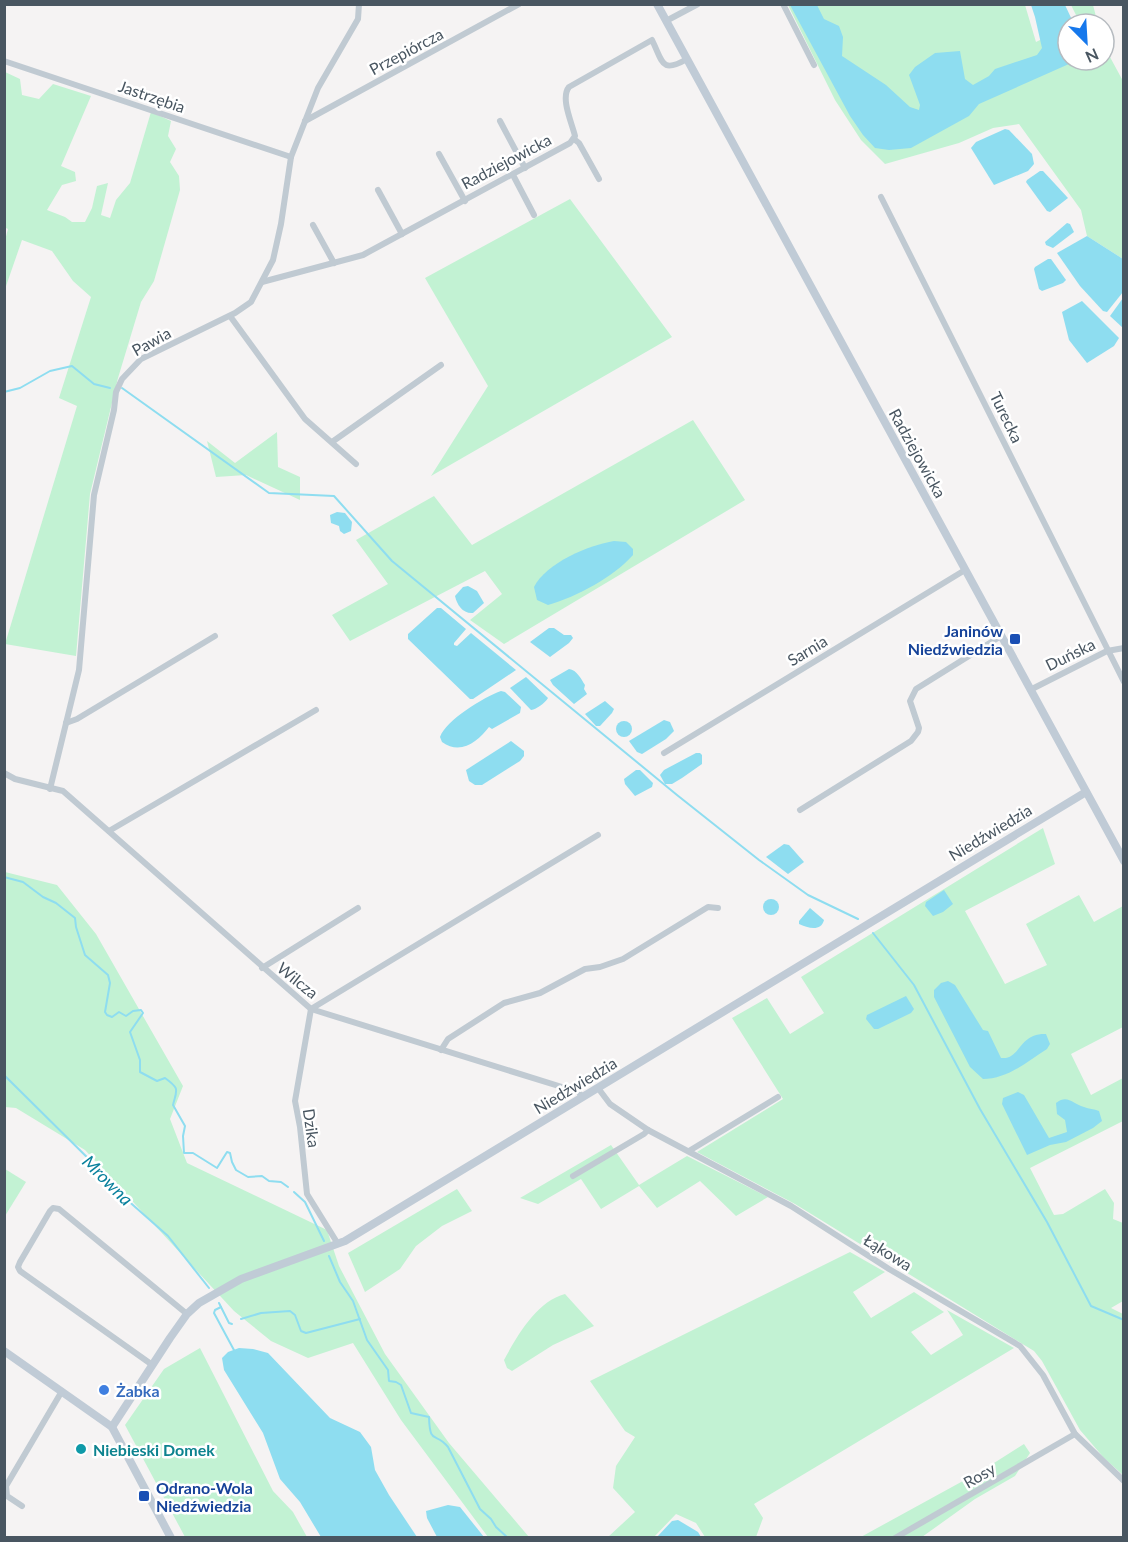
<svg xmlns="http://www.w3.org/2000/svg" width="1128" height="1542" font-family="Lato,sans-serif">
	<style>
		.green { fill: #c2f2d3 }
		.water { fill: #8eddf0 }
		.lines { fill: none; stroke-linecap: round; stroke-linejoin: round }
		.stream { stroke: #8eddf0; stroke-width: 2 }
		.street { stroke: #c0cad2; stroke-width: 6 }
		.secondary { stroke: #c0cbd6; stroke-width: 8 }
		.transit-dot { fill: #1a4fb4; stroke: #fff; stroke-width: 2 }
		.shop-dot { fill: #3f7fe0; stroke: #fff; stroke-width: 2 }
		.culture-dot { fill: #0f9aa8; stroke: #fff; stroke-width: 2 }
		.labels { text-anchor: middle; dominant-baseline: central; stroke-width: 5; stroke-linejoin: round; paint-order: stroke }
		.street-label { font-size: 16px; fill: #495661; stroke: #fff }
		.transit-label { font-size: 16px; font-weight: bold; fill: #164399; stroke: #fff; text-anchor: end }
		.shop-label { font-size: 16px; font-weight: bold; fill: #366cbe; stroke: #fff; text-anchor: start }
		.culture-label { font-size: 16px; font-weight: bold; fill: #0d838f; stroke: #fff; text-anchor: start }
		.water-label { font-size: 18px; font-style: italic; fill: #09819d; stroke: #fff }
	</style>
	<rect width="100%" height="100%" fill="#f5f3f3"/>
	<g class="green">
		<polygon points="788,5 1025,5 1036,42 1068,26 1068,60 1104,60 1104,46 1123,81 1123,259 1087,236 1081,210 1019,124 993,128 959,143 885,164 861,140 835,100"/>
		<polygon points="1071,5 1093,5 1098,24 1073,24 1079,21"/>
		<polygon points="5,72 20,79 22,95 39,99 53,84 91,96 61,166 75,172 76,181 62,185 47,210 65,217 72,222 85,222 92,208 97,186 108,183 101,215 110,218 116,200 130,183 151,112 171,121 168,136 176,149 170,162 179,176 180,190 154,281 141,302 118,378 90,494 76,656 5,644 77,406 59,398 91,297 73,281 52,251 22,240 5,289 5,240 8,229 4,227"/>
		<polygon points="570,199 672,337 431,476 488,386 425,278"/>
		<polygon points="693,420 745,500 504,644 470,620 502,594 485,571 350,641 332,615 388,584 356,540 434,496 472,545"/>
		<polygon points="277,432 278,467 300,477 300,500 246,475 216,477 207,441 235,463"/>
		<polygon points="1043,828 1055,864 965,911 1005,984 1047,965 1026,924 1079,895 1094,922 1123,906 1123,1027 1071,1054 1091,1095 1123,1078 1123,1121 1030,1168 1054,1215 1063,1214 1105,1189 1114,1203 1113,1219 1123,1223 1123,1301 1111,1308 1123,1314 1123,1475 1104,1458 1080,1430 1042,1361 1034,1351 795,1204 697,1152 783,1099 732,1018 767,998 790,1034 824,1013 801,977"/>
		<polygon points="5,872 57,885 96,934 183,1086 170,1119 187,1163 327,1230 339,1266 385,1354 449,1443 529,1537 488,1537 401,1420 353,1343 308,1358 271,1341 234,1311 85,1150 16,1108 5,1107"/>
		<polygon points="611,1145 639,1185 687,1156 768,1197 736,1216 700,1181 657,1208 639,1186 601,1209 581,1179 538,1204 520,1198"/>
		<polygon points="5,1169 26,1182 5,1216"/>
		<polygon points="457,1189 472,1211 442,1226 416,1246 400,1269 365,1292 348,1253"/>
		<polygon points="850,1252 885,1272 853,1292 871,1318 914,1292 944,1312 911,1332 931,1355 963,1335 947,1310 1014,1348 754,1504 763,1518 756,1537 705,1537 696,1523 676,1514 654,1537 608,1537 635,1512 613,1488 616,1466 635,1437 625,1431 590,1381"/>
		<path d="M 565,1294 L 594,1326 L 553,1345 L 512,1371 L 507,1368 L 504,1360 C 517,1336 537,1301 565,1294 Z"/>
		<polygon points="200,1348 273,1491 293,1512 307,1537 185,1537 125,1425 164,1369"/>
		<polygon points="1024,1444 1030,1453 1015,1476 975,1499 922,1537 859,1538 983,1470"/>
	</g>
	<g class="water">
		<polygon points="790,5 817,5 824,19 839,26 843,37 842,56 886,85 910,107 919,110 920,105 909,75 915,67 935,53 960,51 965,79 973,85 989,76 995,69 1037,55 1042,48 1035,17 1031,5 1065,5 1074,24 1068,24 1068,60 1078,60 979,104 969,116 911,148 889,150 875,148 863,135 850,116"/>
		<polygon points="1005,129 1009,130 1032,154 1034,164 1028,171 994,185 971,148 976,142"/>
		<polygon points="1040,171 1043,171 1068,198 1050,212 1047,211 1026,182 1027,180"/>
		<polygon points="1067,223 1070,224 1074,232 1053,248 1046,245 1045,242"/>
		<polygon points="1087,236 1123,259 1123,292 1107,312 1103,311 1080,286 1057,253"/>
		<polygon points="1048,259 1051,259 1066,280 1063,283 1042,291 1039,289 1034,269 1035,267"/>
		<polygon points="1123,298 1123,328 1110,316"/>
		<polygon points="1082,301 1119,338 1114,346 1087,363 1069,340 1062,312"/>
		<polygon points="337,512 345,513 352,522 351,531 344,534 340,531 339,526 331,523 330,515"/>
		<path d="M 614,541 L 626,542 L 633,549 L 633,555 C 612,578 578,596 548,605 L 537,600 L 534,587 C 546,563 589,545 614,541 Z"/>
		<path d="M 468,586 L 477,591 L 484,603 L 473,613 C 463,614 457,605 455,596 L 463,587 Z"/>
		<polygon points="437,608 441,608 466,629 454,643 454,645 457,646 471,633 516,670 473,699 470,699 408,639 408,634"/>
		<polygon points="549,628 554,628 564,635 571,635 573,638 569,643 550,657 530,642"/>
		<path d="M 569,669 C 577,670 581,679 585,685 L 584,689 L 587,694 L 574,704 L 553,685 L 550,680 Z"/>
		<path d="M 526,677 L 548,698 C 545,703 537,709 531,710 L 510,688 Z"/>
		<path d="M 501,691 L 505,692 L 521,707 L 520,713 L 492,729 L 489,727 C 478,741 461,756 442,742 L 440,737 C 446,720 484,697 501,691 Z"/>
		<polygon points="605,701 614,709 612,713 600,726 596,726 585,714"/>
		<polygon points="664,720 670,722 674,731 666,739 642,754 637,752 629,741"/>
		<circle cx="624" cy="729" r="8"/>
		<polygon points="511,741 524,751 524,756 520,761 482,785 475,785 469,781 466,770"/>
		<polygon points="696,753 700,753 702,755 702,764 682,778 672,784 665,784 660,775 664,770"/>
		<polygon points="636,770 640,770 653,783 652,787 635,796 625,784 624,779"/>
		<polygon points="784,844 789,845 804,862 788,874 766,857"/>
		<polygon points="944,890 953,904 943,912 933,916 925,906 926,902"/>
		<circle cx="771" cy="907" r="8"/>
		<path d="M 810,908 L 824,920 C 821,932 808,928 799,924 L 799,921 Z"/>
		<path d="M 948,981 L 955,985 L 983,1030 L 988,1031 L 1001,1058 C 1021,1060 1018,1033 1046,1034 L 1050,1044 L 1047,1049 C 1027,1062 1007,1079 983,1079 L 970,1067 L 934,997 L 934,990 L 941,983 Z"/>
		<polygon points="906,996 914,1009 911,1013 878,1029 874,1029 866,1019 867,1015"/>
		<path d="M 1018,1092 L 1024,1095 L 1049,1138 L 1067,1132 L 1065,1120 L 1057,1114 L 1056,1103 C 1068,1094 1072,1104 1084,1107 C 1089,1109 1094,1109 1099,1111 L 1102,1121 L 1093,1128 L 1066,1142 L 1050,1145 L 1027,1155 L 1002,1104 L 1003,1098 Z"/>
		<polygon points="239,1348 253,1349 268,1353 330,1418 360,1432 371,1447 375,1470 389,1495 417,1537 321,1537 300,1502 280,1479 263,1433 224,1370 222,1358 228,1352"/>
		<polygon points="448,1505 460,1507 484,1537 437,1537 427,1518 426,1511"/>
		<polygon points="678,1520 698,1532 701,1537 657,1537 672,1521"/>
	</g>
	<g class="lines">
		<g class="stream">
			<polyline points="122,388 269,493 334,496 392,561 677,795 759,860 808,895 858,919"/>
			<polyline points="4,392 20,388 50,371 72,366 94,384 110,388"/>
			<path d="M 4,877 L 23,882 L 43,897 L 56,903 L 75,918 L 76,927 L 85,955 L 108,975 L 110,983 L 105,1012 L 107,1015 L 112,1017 L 119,1012 L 126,1016 L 133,1011 L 141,1010 L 143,1013 L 130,1032 L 140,1060 L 140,1072 L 157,1081 L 165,1078 C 180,1089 177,1089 173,1105 L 185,1126 L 183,1136 L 184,1153 L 193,1153 L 217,1168 L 227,1152 L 230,1153 L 232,1162 L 236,1170 L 248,1177 L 262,1176 L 269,1181 L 281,1182 L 288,1187"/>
			<polyline points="873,933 914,985 980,1109 1047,1222 1091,1306 1124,1320"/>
			<polyline points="4,1075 110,1180 125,1198 168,1236 209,1288"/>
			<polyline points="294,1192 305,1202 324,1241"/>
			<path d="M 329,1256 L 340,1282 L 353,1301 L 367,1340 L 388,1370 L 389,1381 L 396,1382 L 401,1385 L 411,1413 L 429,1417 C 430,1446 435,1431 448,1447 L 480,1509 L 491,1519 L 496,1527 L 508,1538"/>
			<polyline points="219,1303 229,1323 232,1324"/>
			<polyline points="221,1307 215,1310 214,1313 235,1352"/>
			<polyline points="241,1319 261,1313 290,1311 295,1315 301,1331 306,1333 360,1319"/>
		</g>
		<g class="street">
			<polyline points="783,4 814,65"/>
			<polyline points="666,21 698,4"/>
			<polyline points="4,61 291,157"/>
			<polyline points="305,121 519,4"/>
			<polyline points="500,121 525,168"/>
			<polyline points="574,139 579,143 599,179"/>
			<polyline points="439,154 465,201"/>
			<polyline points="513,175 534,215"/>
			<polyline points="378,190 402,234"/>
			<polyline points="881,197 1124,682"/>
			<polyline points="313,225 334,263"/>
			<path d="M 262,282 L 363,255 L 570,143 L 575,136 C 572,123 560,98 569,87 L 652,40 C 663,62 661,74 687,59"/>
			<polyline points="230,316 305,419 356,464"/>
			<polyline points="332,442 441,365"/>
			<polyline points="1030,690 1107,651 1124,648"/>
			<polyline points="66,723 77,719 215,636"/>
			<polyline points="664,753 965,570"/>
			<polyline points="4,773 15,779 63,791 311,1009 578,1092 583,1097"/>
			<polyline points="50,789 79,670 94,495 114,410 116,392 122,379 141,359 235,313 251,302 273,260 281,224 291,157 318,88 358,19 359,4"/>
			<polyline points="800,810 911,741 918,732 919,728 910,701 916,689 1001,636"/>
			<polyline points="109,831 316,710"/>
			<polyline points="262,968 358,908"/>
			<polyline points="441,1050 448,1039 504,1003 540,993 585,969 600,967 623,959 708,907 718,908"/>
			<polyline points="598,1088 610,1104 648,1130 791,1206 889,1269 1020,1346 1043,1375 1075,1434 1124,1481"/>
			<polyline points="689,1151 778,1097"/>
			<polyline points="573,1176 644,1134 648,1130"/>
			<polyline points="338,1244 307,1194 300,1127 295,1101 311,1009 598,835"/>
			<polyline points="151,1364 20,1271 18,1267 20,1262 50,1211 53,1208 59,1209 187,1314"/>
			<polyline points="22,1506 7,1496 6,1486 62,1391"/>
			<polyline points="895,1538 1075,1434"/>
		</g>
		<g class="secondary">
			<polyline points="657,4 1124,861"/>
			<polyline points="4,1351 112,1427 171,1538"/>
			<polyline points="112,1427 170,1338 187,1314 199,1303 241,1279 345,1241 1086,792"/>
		</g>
	</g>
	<g class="transit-dot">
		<rect x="1009" y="633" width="12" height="12" rx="3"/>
		<rect x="138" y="1490" width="12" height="12" rx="3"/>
	</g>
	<circle class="shop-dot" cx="104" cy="1390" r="6"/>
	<circle class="culture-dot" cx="81" cy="1449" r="6"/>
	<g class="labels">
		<g class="street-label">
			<text transform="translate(406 51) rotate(-28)">Przepiórcza</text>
			<text transform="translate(152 96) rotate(19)">Jastrzębia</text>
			<text transform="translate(506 161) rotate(-28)">Radziejowicka</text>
			<text transform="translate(151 341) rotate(-29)">Pawia</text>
			<text transform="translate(1007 417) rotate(64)">Turecka</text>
			<text transform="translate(918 453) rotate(61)">Radziejowicka</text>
			<text transform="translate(807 650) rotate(-31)">Sarnia</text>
			<text transform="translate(1070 654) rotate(-26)">Duńska</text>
			<text transform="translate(990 832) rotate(-31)">Niedźwiedzia</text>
			<text transform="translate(298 980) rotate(39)">Wilcza</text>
			<text transform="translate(575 1085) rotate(-31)">Niedźwiedzia</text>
			<text transform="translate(312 1128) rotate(82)">Dzika</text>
			<text transform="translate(888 1252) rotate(32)">Łąkowa</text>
			<text transform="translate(979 1475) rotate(-30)">Rosy</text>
		</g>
		<g class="transit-label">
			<text x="1003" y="630">Janinów<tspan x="1003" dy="18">Niedźwiedzia</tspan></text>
			<text x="156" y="1487" text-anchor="start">Odrano-Wola<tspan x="156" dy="18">Niedźwiedzia</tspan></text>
		</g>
		<g class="shop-label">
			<text x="116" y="1390">Żabka</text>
		</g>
		<g class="culture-label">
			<text x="93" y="1449">Niebieski Domek</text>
		</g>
		<g class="water-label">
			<text transform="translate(108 1180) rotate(45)">Mrowna</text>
		</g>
	</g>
	<rect width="1128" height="1542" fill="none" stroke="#495661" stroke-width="12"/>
	<g transform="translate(1086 42) rotate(156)"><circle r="28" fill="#ffffff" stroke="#b6bbc0" stroke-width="1.5"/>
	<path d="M0-4.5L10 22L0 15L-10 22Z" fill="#1678ec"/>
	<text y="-9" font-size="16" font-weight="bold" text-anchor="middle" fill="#495661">N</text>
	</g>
</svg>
